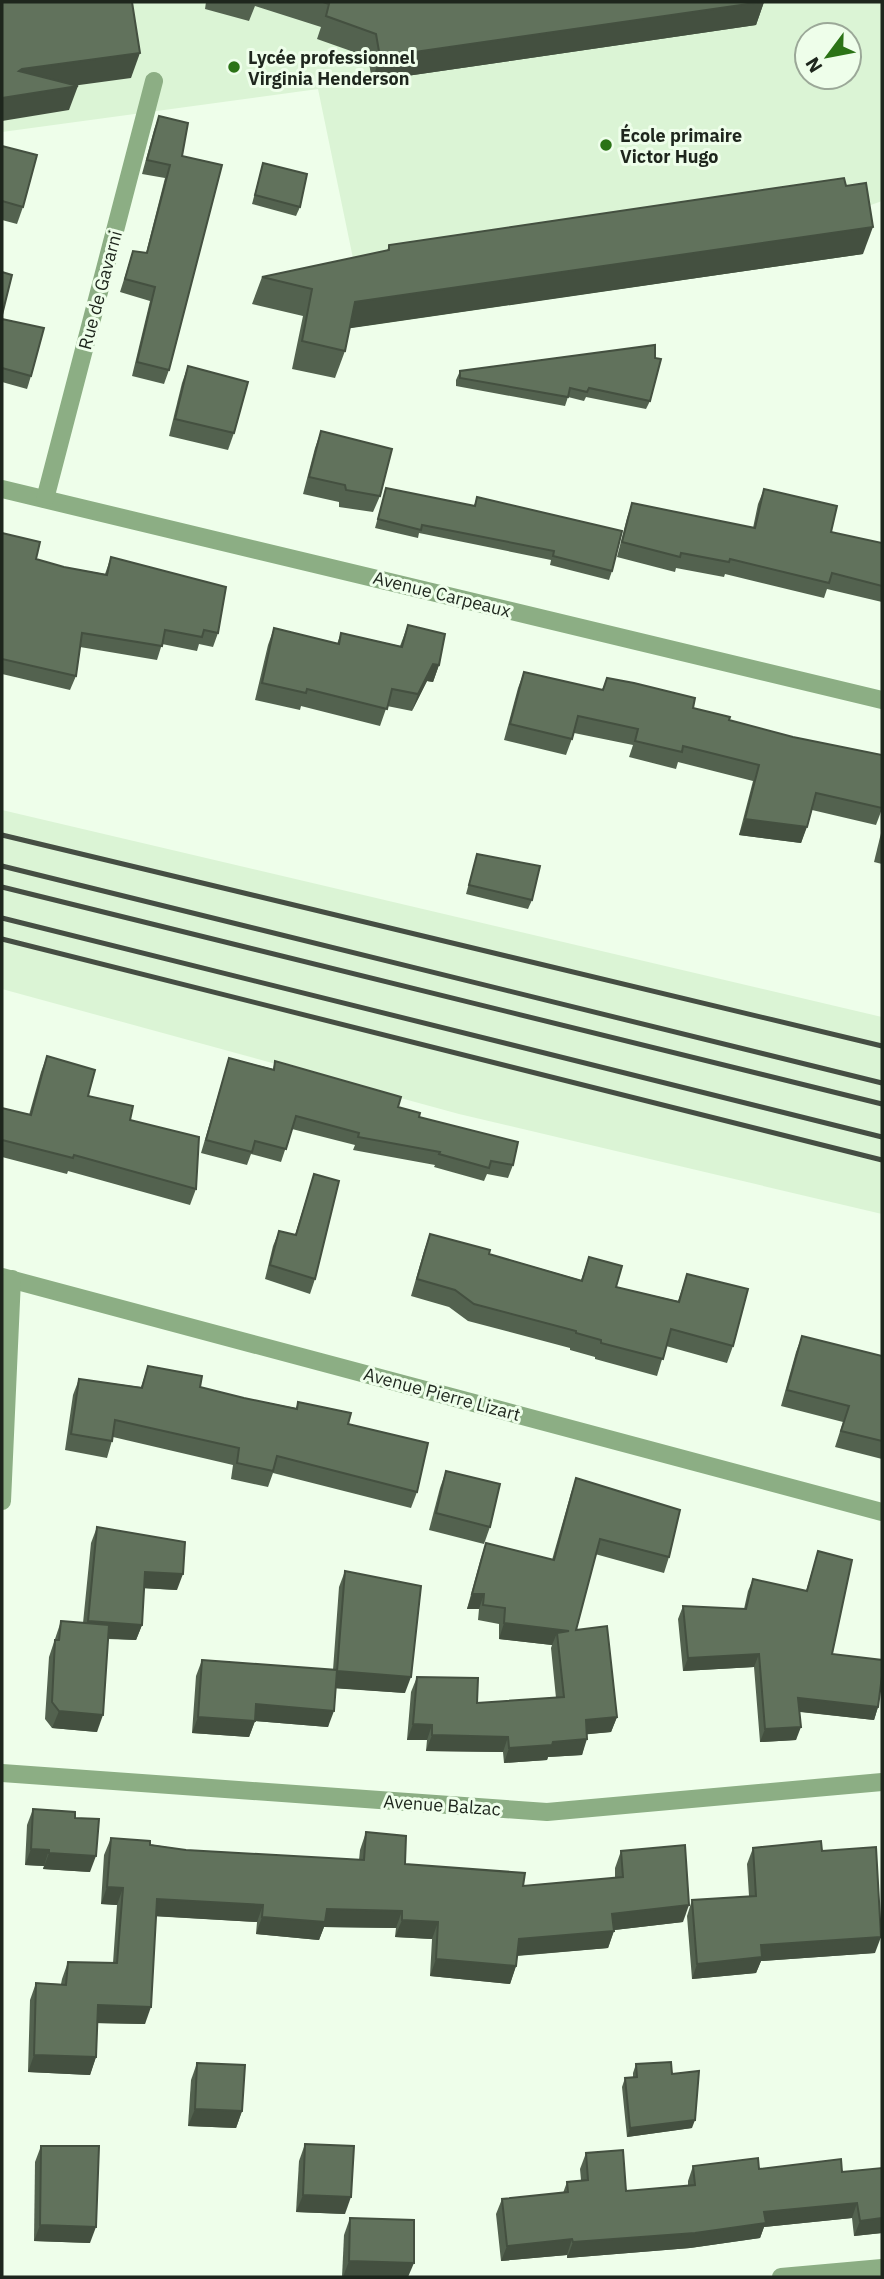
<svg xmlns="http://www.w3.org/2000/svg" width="884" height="2279" font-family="'IBM Plex Sans',sans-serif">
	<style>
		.built { fill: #dbf4d5; fill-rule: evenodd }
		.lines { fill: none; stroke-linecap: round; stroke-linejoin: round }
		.minor { stroke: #8cae84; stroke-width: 18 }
		.rail { stroke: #454e43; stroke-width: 5 }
		.wall { fill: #53624f }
		.shaded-wall { fill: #445040 }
		.building { fill: #61725c; stroke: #445040; stroke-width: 2 }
		.poi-dot { fill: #2b7316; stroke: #eefeea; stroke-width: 2.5 }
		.labels { text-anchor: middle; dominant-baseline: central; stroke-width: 6; stroke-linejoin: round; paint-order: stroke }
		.poi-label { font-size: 18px; font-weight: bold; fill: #1e261d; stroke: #eefeea; text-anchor: start }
		.street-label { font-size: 18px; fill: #1e261d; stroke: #eefeea }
	</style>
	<rect width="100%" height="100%" fill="#eefeea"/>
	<g class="built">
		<path d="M 2,2 L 882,2 L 882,201 L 857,210 L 863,254 L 367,326 L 318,89 L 2,132 ZM 807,35 L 849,35 L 849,77 L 807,77 Z"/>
		<polygon points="2,810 882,1017 882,1214 459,1114 2,989"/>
	</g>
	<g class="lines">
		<g class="minor">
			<polyline points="2,489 882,700"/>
			<polyline points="45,499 154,81"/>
			<polyline points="2,1277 882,1512"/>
			<polyline points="2,1501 12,1279"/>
			<polyline points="2,1773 547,1812 882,1782"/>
			<polyline points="781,2277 882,2268"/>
		</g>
		<g class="rail">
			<polyline points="2,835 882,1046"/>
			<polyline points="2,866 882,1083"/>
			<polyline points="2,887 882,1104"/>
			<polyline points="2,918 882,1137"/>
			<polyline points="2,939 882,1160"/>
		</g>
	</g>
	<g class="wall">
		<polygon points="206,2 764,2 756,25 372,81 368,57 317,39 321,27 255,6 249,21 205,9"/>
		<polygon points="159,116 182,156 169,370 164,384 132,376 150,301 120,292 133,251 146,253 165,178 142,174 154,130"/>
		<polygon points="2,146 23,207 17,224 2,220"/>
		<polygon points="263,163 300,207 296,216 252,204"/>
		<polygon points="389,245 863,254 349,328 345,351 335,378 292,369 303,316 252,304 262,277 387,251"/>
		<polygon points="2,319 31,376 27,389 2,382"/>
		<polygon points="655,345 650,401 646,409 586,397 584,401 568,397 565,406 456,386 456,380 460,371"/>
		<polygon points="188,366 234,433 228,450 169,436 182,383"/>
		<polygon points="321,431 380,496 373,512 339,507 339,502 303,494 315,448"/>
		<polygon points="386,488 474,506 477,497 612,571 609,580 550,565 551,560 419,533 418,538 375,528"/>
		<polygon points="764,489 831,532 882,543 882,602 827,589 824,598 725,574 724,577 676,568 675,572 617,557 627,518 632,503 753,528 758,504"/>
		<polygon points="2,533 36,559 64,567 105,574 111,557 218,633 213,647 199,644 197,651 162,644 157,660 80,647 76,676 70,690 2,674"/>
		<polygon points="408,625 439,665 433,682 427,681 412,711 387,706 380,726 301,706 300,710 255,700 268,645 274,628 337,644 341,633 400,646"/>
		<polygon points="524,672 602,690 607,678 729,720 882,809 876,825 812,810 801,843 739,835 753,781 678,762 676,769 629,757 633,745 574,733 566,755 504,740 518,688"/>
		<polygon points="882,829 882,864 874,862"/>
		<polygon points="477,854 532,900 528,909 466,894"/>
		<polygon points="47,1056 88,1096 130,1120 196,1189 190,1205 68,1171 67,1174 2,1157 2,1108 29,1115 41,1072"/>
		<polygon points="229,1058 273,1069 275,1061 398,1107 513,1165 508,1178 487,1174 484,1181 434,1167 435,1165 353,1150 355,1145 292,1129 281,1162 251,1154 247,1165 201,1153"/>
		<polygon points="314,1174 315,1279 310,1294 265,1279 273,1246 279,1231 295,1235"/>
		<polygon points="430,1234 489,1254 581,1280 589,1257 616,1287 678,1301 687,1274 733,1346 727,1363 666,1346 657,1376 595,1359 595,1357 570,1350 570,1348 468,1321 449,1307 411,1296 424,1251"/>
		<polygon points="802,1336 882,1356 882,1459 835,1447 843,1422 781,1406 796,1352"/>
		<polygon points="148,1366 200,1387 244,1398 296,1408 298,1402 348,1424 417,1492 411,1508 273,1473 268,1487 231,1479 233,1465 113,1437 107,1458 65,1450 73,1395 79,1379 141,1387"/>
		<polygon points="446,1471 490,1527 484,1544 429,1530 440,1488"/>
		<polygon points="576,1478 669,1557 664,1573 595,1554 576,1630 617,1717 611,1732 587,1734 582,1755 548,1757 547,1760 504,1763 503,1752 426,1751 427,1740 407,1740 411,1692 417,1677 477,1703 556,1698 551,1648 552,1645 499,1639 499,1624 478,1620 479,1609 467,1609 481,1558 486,1543 552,1560 571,1493"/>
		<polygon points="97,1527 177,1590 144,1588 142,1625 136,1640 108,1639 97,1732 52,1728 45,1719 49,1657 61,1621 83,1623 91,1543"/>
		<polygon points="818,1551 832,1654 878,1707 874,1720 800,1712 796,1740 760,1742 754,1667 683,1671 678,1619 683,1606 744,1609 748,1591 753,1579 806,1591"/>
		<polygon points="345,1571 405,1693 336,1688 328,1727 255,1721 249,1737 192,1733 196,1676 202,1660 333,1670 339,1587"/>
		<polygon points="33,1809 75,1818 90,1872 43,1869 44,1866 25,1865 27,1825"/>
		<polygon points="366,1832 405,1864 523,1886 615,1878 615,1868 621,1851 683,1922 614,1930 608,1948 517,1956 516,1966 510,1984 430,1976 432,1939 395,1937 396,1928 324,1927 319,1940 256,1934 257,1922 156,1916 145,2024 97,2023 96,2057 90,2075 28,2072 30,2000 36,1983 61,1984 62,1979 68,1962 113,1963 117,1905 101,1904 104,1855 111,1838 186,1850 359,1860 360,1850"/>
		<polygon points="753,1848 822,1851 875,1953 761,1961 756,1973 692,1979 687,1916 692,1900 749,1896 747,1864"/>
		<polygon points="197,2063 242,2111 236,2128 188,2126 191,2080"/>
		<polygon points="636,2064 672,2074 692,2128 627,2137 622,2087 625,2078 633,2077 633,2073"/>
		<polygon points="305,2144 345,2214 296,2212 299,2161"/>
		<polygon points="41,2146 90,2243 34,2241 35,2162"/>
		<polygon points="586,2153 626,2191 688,2186 688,2181 693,2166 842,2172 882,2168 882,2233 854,2236 852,2218 764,2227 760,2238 690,2248 567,2258 567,2255 501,2261 496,2214 502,2199 563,2193 567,2182 581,2180 580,2169"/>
		<polygon points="350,2218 408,2277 342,2277 344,2235"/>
	</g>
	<g class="shaded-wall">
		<polygon points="764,2 756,25 372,81 380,57"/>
		<polygon points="140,53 131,78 13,94 19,71 22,69"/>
		<polygon points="78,86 69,110 2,121 2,98"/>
		<polygon points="873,227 863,254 345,329 355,302"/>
		<polygon points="433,664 439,665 433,682 427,681 412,711 418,694"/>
		<polygon points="745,819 807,827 801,843 739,835"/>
		<polygon points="145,1572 183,1574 177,1590 140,1588"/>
		<polygon points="472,1594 484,1594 479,1609 467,1609"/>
		<polygon points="88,1621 142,1625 136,1640 82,1637"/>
		<polygon points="504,1623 569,1631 557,1633 552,1645 499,1639"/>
		<polygon points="759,1654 754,1667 683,1671 688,1658"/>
		<polygon points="337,1671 411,1677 405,1693 331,1688"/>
		<polygon points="798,1698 878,1707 874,1720 794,1711"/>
		<polygon points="256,1704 334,1711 328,1727 255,1721 249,1737 192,1733 198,1717"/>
		<polygon points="59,1711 103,1715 97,1732 52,1728"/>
		<polygon points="617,1717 611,1732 580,1735 586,1720"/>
		<polygon points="413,1724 432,1725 427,1740 407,1740"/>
		<polygon points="801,1727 796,1740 760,1742 765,1729"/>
		<polygon points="432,1735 508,1737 503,1752 426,1751"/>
		<polygon points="587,1739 582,1755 548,1757 547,1760 504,1763 509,1748 553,1742"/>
		<polygon points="31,1849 49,1850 44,1866 25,1865"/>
		<polygon points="49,1853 96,1856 90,1872 43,1869"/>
		<polygon points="107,1887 123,1888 117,1905 101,1904"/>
		<polygon points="157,1899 263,1905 257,1922 151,1916"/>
		<polygon points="689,1905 683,1922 606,1931 612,1914"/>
		<polygon points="327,1909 402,1911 396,1928 324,1927 319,1940 256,1934 262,1917"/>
		<polygon points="402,1920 438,1922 432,1939 395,1937"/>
		<polygon points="614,1931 608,1948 512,1956 519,1939"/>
		<polygon points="881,1937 875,1953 761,1961 756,1973 692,1979 697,1964 761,1945"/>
		<polygon points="436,1959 516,1966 510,1984 430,1976"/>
		<polygon points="98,2005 151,2007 145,2024 92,2023"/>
		<polygon points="34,2055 96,2057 90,2075 28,2072"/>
		<polygon points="195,2109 242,2111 236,2128 188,2126"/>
		<polygon points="695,2120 692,2128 627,2137 630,2128"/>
		<polygon points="303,2195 351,2197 345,2214 296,2212"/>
		<polygon points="857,2203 852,2218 764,2227 760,2238 690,2248 567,2258 573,2242 764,2212"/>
		<polygon points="882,2218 882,2233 854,2236 860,2221"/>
		<polygon points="40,2225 96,2227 90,2243 34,2241"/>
		<polygon points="572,2239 567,2255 501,2261 507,2246"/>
		<polygon points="349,2261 414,2263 408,2277 343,2277"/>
	</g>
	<g class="building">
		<polygon points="2,2 132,2 140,53 22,69 19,71 78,86 2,98"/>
		<polygon points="323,2 762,2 380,57 376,34 326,16 329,4"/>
		<polygon points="159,116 188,123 182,156 222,165 169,370 137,362 155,287 125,279 133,251 147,253 170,165 147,160"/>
		<polygon points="2,146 37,155 23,207 2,201"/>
		<polygon points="263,163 307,174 300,207 255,195"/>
		<polygon points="844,178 846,186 866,183 873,227 355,302 345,351 302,341 312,289 262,277 389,250 389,245"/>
		<polygon points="2,272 12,275 2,315"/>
		<polygon points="2,319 44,328 31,376 2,368"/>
		<polygon points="655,345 655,358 661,359 650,401 589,388 587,392 570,388 568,397 460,378 460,371"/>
		<polygon points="188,366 248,382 234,433 175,419"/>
		<polygon points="321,431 392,449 380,496 346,490 345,485 309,477"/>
		<polygon points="386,488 475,506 477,497 622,531 612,571 553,556 554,551 422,525 421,530 378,519"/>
		<polygon points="764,489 837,506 831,532 882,543 882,586 832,573 829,583 730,559 729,562 681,553 680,557 622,542 632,503 755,528"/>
		<polygon points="2,533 40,542 36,559 64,567 107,575 111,557 226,587 218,633 204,630 202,637 165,630 162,646 82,633 76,676 2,659"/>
		<polygon points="408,625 445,634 439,665 433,664 418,694 392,689 387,709 307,689 306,693 262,683 274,628 339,644 341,633 402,647"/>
		<polygon points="524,672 603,690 607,678 634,683 695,698 693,708 730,717 729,720 793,737 882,755 882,808 816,793 807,827 745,819 759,765 683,746 682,752 635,741 638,729 578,716 572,739 510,724"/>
		<polygon points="477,854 540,866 532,900 469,885"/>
		<polygon points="47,1056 95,1070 88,1096 133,1106 130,1120 199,1137 196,1189 74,1155 73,1158 2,1140 2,1108 31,1115"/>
		<polygon points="229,1058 274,1070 275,1061 401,1097 398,1107 420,1113 419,1117 518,1142 513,1165 491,1161 489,1168 439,1154 440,1152 358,1137 359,1133 296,1116 286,1149 255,1141 252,1152 206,1140"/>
		<polygon points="314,1174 339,1181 315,1279 270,1265 279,1231 296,1235"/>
		<polygon points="430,1234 490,1250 489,1254 582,1281 589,1257 622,1266 616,1287 679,1302 687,1274 748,1289 733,1346 671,1329 663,1359 601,1343 601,1340 576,1333 576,1331 474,1304 455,1290 417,1279"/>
		<polygon points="802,1336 882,1356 882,1441 841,1431 849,1406 787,1390"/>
		<polygon points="148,1366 202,1376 200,1387 244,1398 297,1409 298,1402 351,1413 348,1424 428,1443 417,1492 277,1456 273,1471 237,1463 239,1448 115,1420 112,1441 71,1434 79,1379 142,1388"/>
		<polygon points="446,1471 500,1484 490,1527 436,1513"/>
		<polygon points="576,1478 680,1510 669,1557 600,1539 576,1630 607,1626 617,1717 586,1720 587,1739 553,1742 552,1745 509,1748 508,1737 432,1735 432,1725 413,1724 417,1677 478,1678 477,1703 564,1697 557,1633 569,1631 504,1623 505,1608 483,1605 484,1594 472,1594 486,1543 554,1560"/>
		<polygon points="97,1527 185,1542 183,1574 145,1572 142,1625 88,1621"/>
		<polygon points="818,1551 852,1560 832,1654 882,1660 882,1676 878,1707 798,1698 801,1727 765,1729 759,1654 688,1658 683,1606 746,1609 753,1579 807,1591"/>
		<polygon points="345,1571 421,1586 411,1677 337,1671"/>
		<polygon points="61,1621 109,1625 103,1715 59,1711 52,1702 55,1640 59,1640"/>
		<polygon points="202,1660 337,1670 334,1711 256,1704 255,1721 198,1717"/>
		<polygon points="33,1809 75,1812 75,1818 99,1819 96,1856 49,1853 49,1850 31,1849"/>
		<polygon points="366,1832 406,1836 405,1864 525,1873 523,1886 623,1877 621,1851 685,1845 689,1905 612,1914 614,1931 519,1939 516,1966 436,1959 438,1922 402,1920 402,1911 327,1909 325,1922 262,1917 263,1905 157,1899 151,2007 98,2005 96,2057 34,2055 36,1983 66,1985 68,1962 117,1963 123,1888 107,1887 111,1838 150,1841 150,1845 186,1850 364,1860"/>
		<polygon points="821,1841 822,1851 876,1847 881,1937 761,1945 762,1957 697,1964 692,1900 756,1896 753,1848"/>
		<polygon points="671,2062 672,2074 699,2071 695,2120 630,2128 625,2078 637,2077 636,2064"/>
		<polygon points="197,2063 245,2065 242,2111 195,2109"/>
		<polygon points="305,2144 354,2146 351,2197 303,2195"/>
		<polygon points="41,2146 99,2146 96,2227 40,2225"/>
		<polygon points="623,2150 626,2191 695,2185 693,2166 758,2158 759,2169 841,2159 842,2172 882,2168 882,2218 860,2221 857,2203 764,2212 766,2223 695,2233 573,2242 572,2239 507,2246 502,2199 568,2192 567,2182 588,2180 586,2153"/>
		<polygon points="350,2218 414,2220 414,2263 349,2261"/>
	</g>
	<g class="poi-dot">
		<circle cx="234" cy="67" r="7"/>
		<circle cx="606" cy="145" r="7"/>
	</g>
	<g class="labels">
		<g class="poi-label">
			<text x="248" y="57">Lycée professionnel<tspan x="248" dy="21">Virginia Henderson</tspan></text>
			<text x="620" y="135">École primaire<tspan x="620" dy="21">Victor Hugo</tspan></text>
		</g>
		<g class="street-label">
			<text transform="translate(100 290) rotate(-75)">Rue de Gavarni</text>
			<text transform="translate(442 594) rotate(14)">Avenue Carpeaux</text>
			<text transform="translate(442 1394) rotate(15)">Avenue Pierre Lizart</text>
			<text transform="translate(442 1805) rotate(4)">Avenue Balzac</text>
		</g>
	</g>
	<rect width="884" height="2279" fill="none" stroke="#1e261d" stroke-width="7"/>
	<g transform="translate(828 56) rotate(238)"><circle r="33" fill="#eefeea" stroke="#9ba898" stroke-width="2"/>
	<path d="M0-5L12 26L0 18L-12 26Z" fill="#2b7316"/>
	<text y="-10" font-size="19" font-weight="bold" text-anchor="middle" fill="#1e261d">N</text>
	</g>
</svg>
